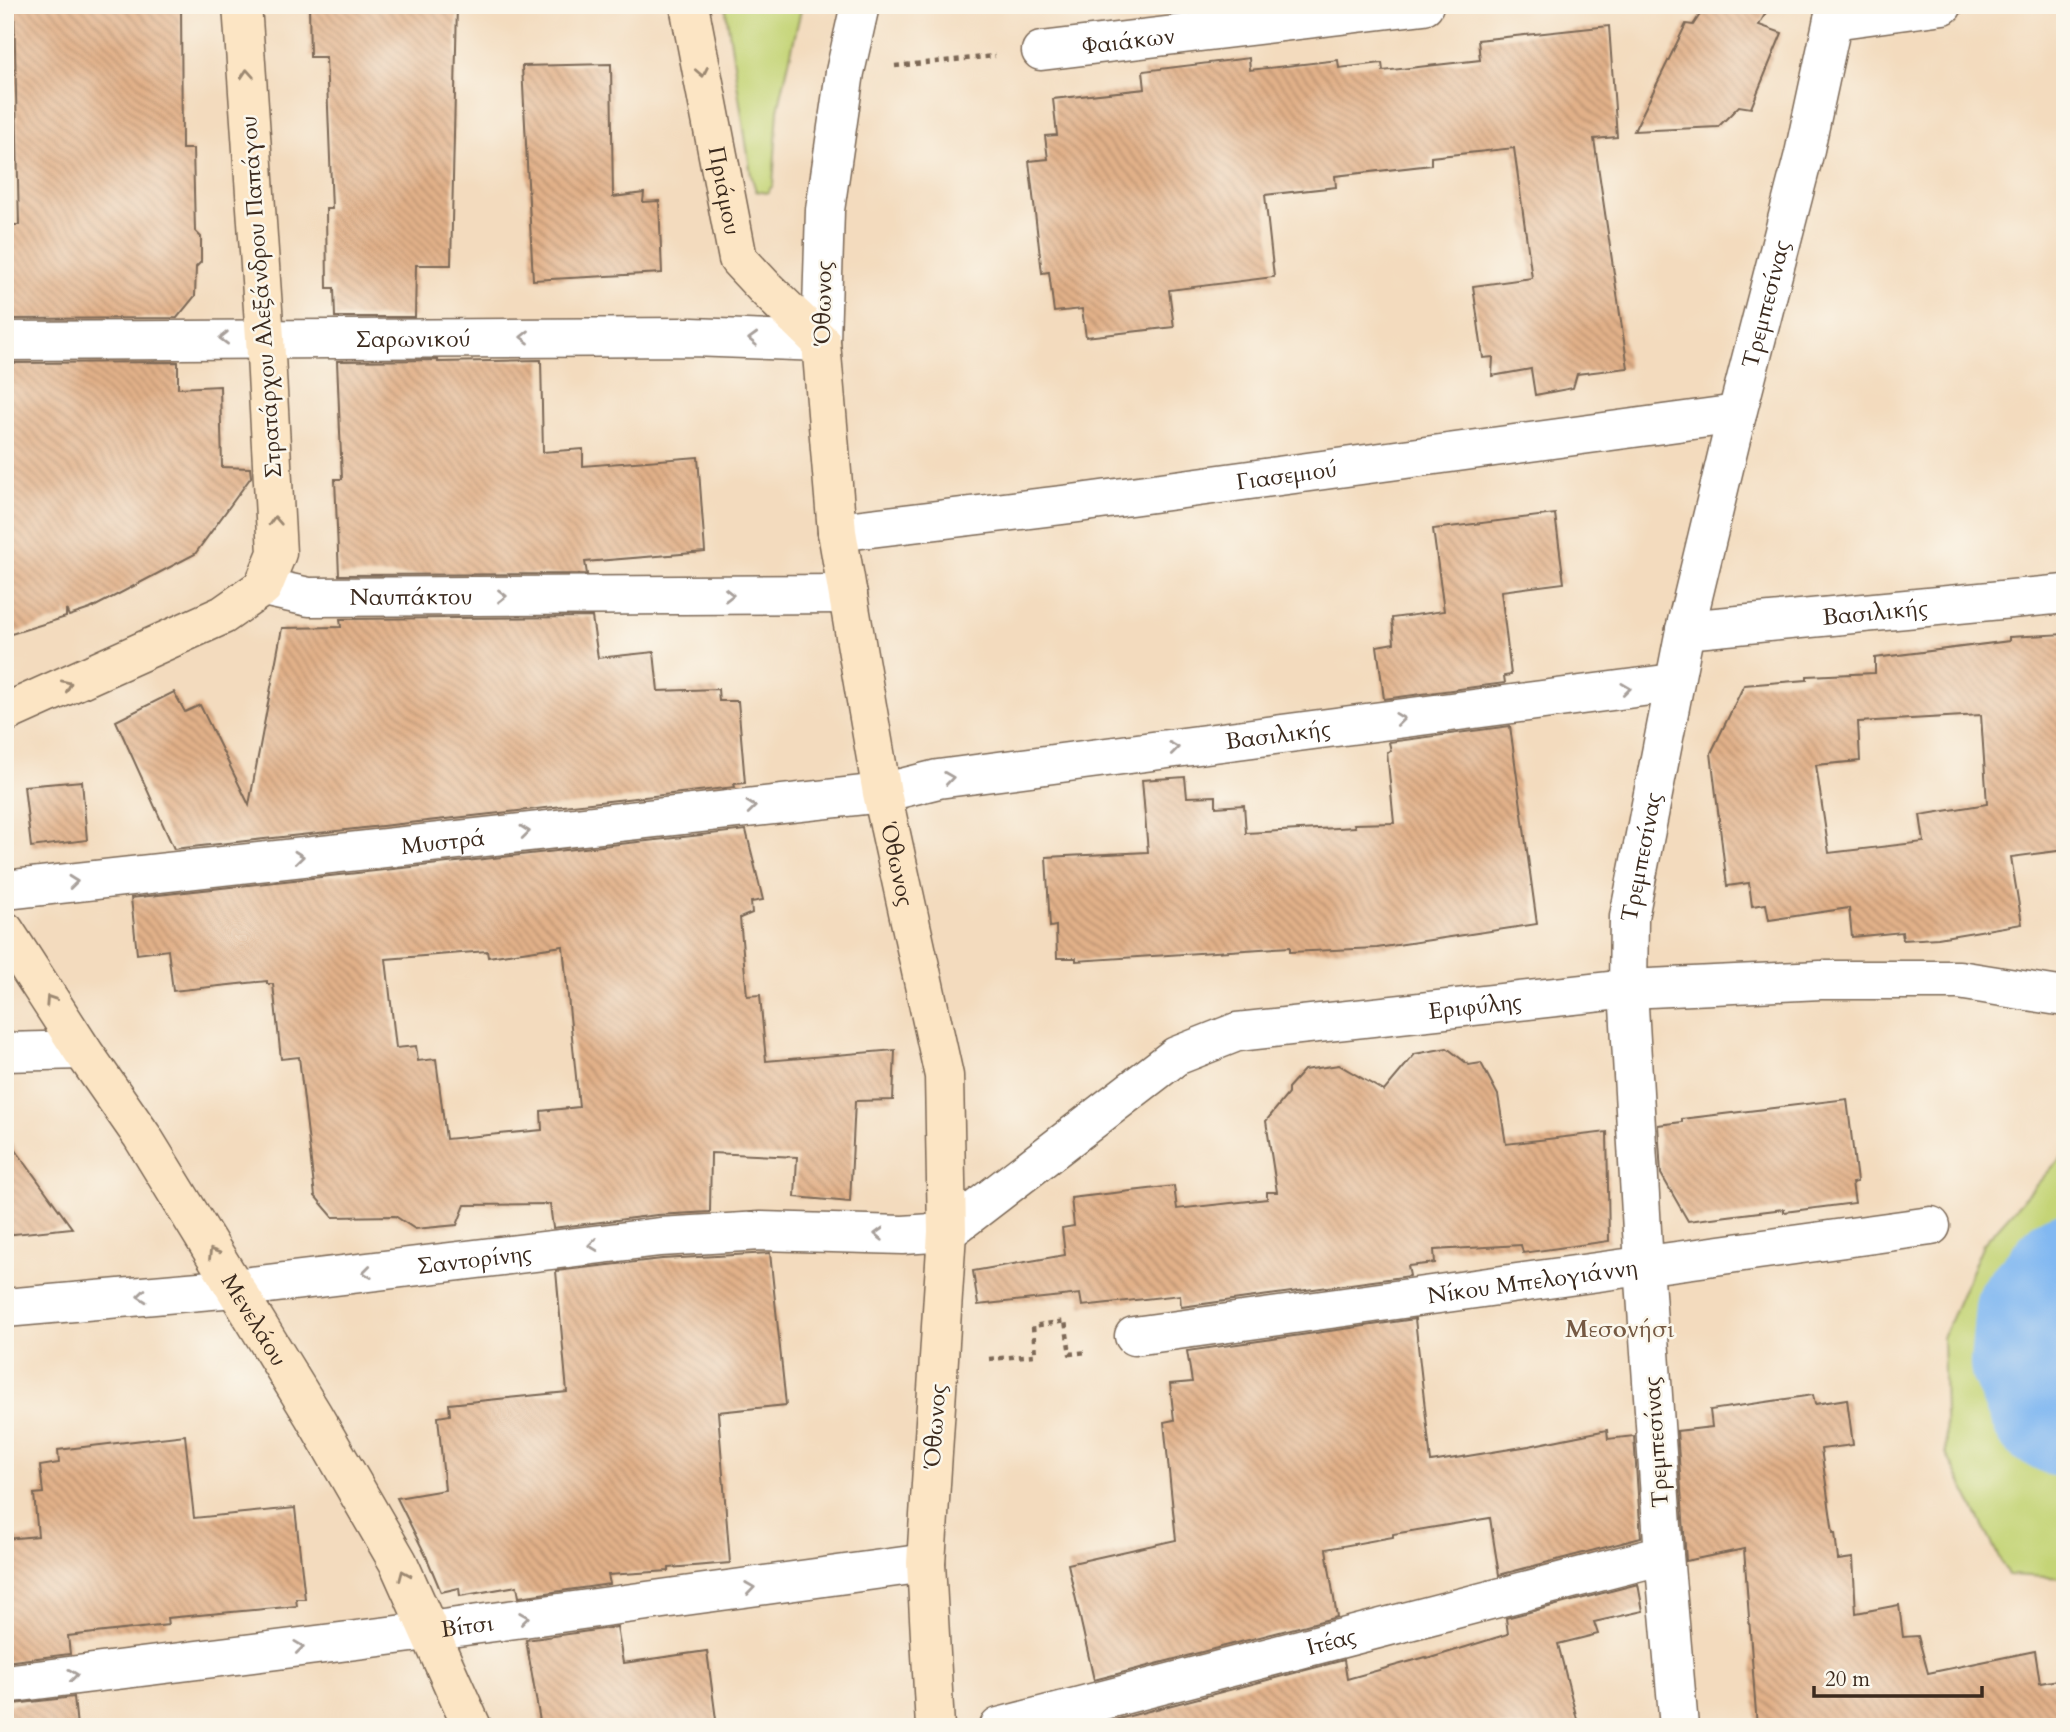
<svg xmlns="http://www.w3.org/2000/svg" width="2070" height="1732" font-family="Cardo,serif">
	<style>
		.green { fill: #c4d476; stroke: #807f4a; stroke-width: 2 }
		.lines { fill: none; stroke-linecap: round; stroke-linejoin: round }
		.river { stroke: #81b8f1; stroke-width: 102 }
		.building { fill: url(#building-back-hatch); fill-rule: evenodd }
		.street-casing { stroke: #7b6856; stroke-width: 41 }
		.secondary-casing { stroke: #7b6856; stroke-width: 41 }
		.path { stroke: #7b6856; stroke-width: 4.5; stroke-dasharray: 5 5; stroke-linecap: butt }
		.street { stroke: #fff; stroke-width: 38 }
		.secondary { stroke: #fce5c4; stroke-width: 38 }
		.oneway { stroke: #9c8871 }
		.oneway2 { stroke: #a79f9a }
		.labels { text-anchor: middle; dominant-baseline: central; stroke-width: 5; stroke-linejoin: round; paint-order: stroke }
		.street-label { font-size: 23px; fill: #3b2a1e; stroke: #fbf7ec }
		.neighbourhood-label { font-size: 24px; font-weight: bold; fill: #755943; stroke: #fbf7ec }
	</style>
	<defs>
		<pattern id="building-back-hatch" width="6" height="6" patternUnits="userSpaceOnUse" patternTransform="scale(1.75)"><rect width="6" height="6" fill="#e2b189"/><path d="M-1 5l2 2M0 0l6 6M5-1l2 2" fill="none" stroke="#b8906f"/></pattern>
	</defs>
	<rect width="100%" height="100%" fill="#fbf7ec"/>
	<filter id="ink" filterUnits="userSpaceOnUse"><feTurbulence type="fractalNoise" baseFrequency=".0143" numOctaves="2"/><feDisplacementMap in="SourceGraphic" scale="14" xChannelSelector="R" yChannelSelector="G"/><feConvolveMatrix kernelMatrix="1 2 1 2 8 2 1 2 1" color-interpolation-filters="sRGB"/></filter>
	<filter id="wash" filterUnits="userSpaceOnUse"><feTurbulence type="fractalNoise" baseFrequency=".00686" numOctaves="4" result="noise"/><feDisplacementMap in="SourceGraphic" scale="28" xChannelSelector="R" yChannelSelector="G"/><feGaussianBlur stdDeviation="1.57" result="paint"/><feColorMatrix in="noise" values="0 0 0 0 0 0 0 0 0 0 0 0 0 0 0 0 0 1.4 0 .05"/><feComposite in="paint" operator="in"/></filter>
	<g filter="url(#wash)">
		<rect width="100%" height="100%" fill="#f3dbbe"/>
		<g class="green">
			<polygon points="725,5 802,5 778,110 773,185 767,193 756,191 751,175"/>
			<polygon points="2065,1153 2065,1578 2008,1575 1946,1453 1943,1337 1983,1244"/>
		</g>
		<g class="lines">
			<polyline class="river" points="2065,1264 2026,1308 2021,1364 2043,1416 2065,1427"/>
		</g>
		<g id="blocks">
			<g class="building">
				<polygon points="14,5 181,5 182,149 193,149 195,231 201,237 201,262 196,267 195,296 177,318 5,319 5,225 19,225"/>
				<polygon points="309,5 457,5 451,265 416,265 415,317 335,317 334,288 327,288 326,209 332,209 326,57 310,57"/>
				<polygon points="1768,9 1759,25 1782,33 1751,108 1739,106 1718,127 1634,131 1686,24 1693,25 1701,13"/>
				<polygon points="1609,26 1617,137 1594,139 1628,368 1577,374 1573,388 1535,395 1531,369 1492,376 1493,357 1483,358 1473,286 1532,278 1514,148 1431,157 1431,165 1335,176 1336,187 1265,195 1274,277 1169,290 1174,327 1086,337 1082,309 1054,312 1049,272 1042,273 1029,161 1048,159 1045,136 1057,135 1053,99 1145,89 1143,71 1249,58 1250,70 1338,60 1339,68 1382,63 1383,71 1480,60 1478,40"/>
				<polygon points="611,64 613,197 644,193 643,202 659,201 662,273 533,280 522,66"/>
				<polygon points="438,360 438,362 541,360 543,452 583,449 583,466 698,457 705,552 585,562 587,574 339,575 335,479 342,479 337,361"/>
				<polygon points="178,362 178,388 220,386 222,467 250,468 251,477 195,554 90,609 69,616 66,609 66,617 5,636 5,363"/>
				<polygon points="1555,514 1564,583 1501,591 1511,675 1504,676 1505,683 1384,699 1377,646 1394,643 1392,618 1444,611 1433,529"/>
				<polygon points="592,617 598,658 654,652 658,691 718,689 719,701 738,701 745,783 734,784 735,787 174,849 116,721 174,692 185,712 200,705 249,805 282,628 341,627 340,619"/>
				<path d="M 2065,634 L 2065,850 L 2011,857 L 2022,924 L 1938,938 L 1903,940 L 1902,932 L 1852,937 L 1849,908 L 1769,920 L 1766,904 L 1752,906 L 1749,883 L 1727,886 L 1711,753 L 1744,685 L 1807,680 L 1807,676 L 1875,673 L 1875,658 L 2009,641 L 2009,637 ZM 1981,715 L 1987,804 L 1920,815 L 1924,842 L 1829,853 L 1816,765 L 1860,761 L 1858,722 Z"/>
				<polygon points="1510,726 1537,924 1377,948 1290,952 1290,947 1076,961 1076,958 1057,958 1056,926 1050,927 1046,857 1148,852 1142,780 1185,777 1187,797 1216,796 1216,807 1244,805 1246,833 1355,827 1354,824 1394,823 1387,752 1391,751 1389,742"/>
				<polygon points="82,781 87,840 31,847 24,786"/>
				<path d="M 746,830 L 763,900 L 751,902 L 752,913 L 740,918 L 747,996 L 760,995 L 766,1061 L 895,1050 L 893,1100 L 855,1101 L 850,1202 L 795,1197 L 797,1157 L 711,1153 L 710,1212 L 657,1215 L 553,1228 L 550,1204 L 465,1205 L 457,1225 L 415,1229 L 395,1216 L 333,1217 L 315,1196 L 299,1057 L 281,1059 L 273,984 L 267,984 L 267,981 L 173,991 L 168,950 L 137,954 L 131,898 ZM 563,946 L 579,1107 L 541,1111 L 542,1130 L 446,1139 L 436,1059 L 418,1061 L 416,1046 L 396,1048 L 386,959 L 487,951 L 488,957 Z"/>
				<polygon points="1447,1048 1469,1065 1481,1063 1498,1095 1506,1144 1607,1132 1609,1241 1523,1253 1521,1245 1434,1250 1435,1263 1408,1266 1410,1276 1181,1307 1180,1295 1082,1306 1080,1294 978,1305 973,1271 1065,1255 1062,1228 1074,1226 1071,1198 1174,1186 1177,1209 1267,1199 1267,1192 1277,1192 1266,1121 1288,1094 1288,1088 1304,1070 1339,1065 1384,1091 1415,1054"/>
				<polygon points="1847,1099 1857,1182 1852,1183 1855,1203 1784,1212 1784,1209 1688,1221 1661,1174 1658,1125 1682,1122 1682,1119"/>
				<polygon points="5,1135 72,1228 5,1235"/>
				<polygon points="770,1253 786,1405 718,1412 730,1563 669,1568 669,1571 608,1575 610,1584 519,1597 517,1586 460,1596 459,1588 441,1592 426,1556 397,1498 445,1490 438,1417 450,1415 449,1404 567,1392 556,1271 662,1259"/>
				<polygon points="1415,1319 1431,1462 1529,1446 1607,1430 1608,1439 1634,1436 1641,1538 1499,1575 1490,1518 1393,1534 1393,1537 1326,1549 1337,1617 1094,1680 1068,1564 1176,1540 1164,1422 1174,1420 1170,1384 1192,1382 1187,1351"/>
				<polygon points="1813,1395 1815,1404 1847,1399 1853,1445 1821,1449 1833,1533 1835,1533 1838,1560 1853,1558 1856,1613 1899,1605 1903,1637 1918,1636 1928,1673 2035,1651 2040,1683 2065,1679 2065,1727 1757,1727 1744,1549 1686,1561 1677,1431 1712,1427 1710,1410"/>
				<polygon points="185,1435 194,1518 295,1508 305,1599 296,1599 297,1606 167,1618 168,1625 68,1636 70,1654 5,1662 5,1539 38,1536 34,1494 43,1493 40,1466 59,1463 58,1450"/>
				<polygon points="1638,1584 1643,1611 1594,1622 1598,1634 1558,1644 1579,1727 1104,1727 1103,1723 1344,1660 1347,1679 1426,1657 1427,1659 1508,1634 1506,1618"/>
				<polygon points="617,1627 623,1663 707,1651 717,1727 541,1727 526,1640"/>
				<polygon points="74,1697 77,1727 5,1727 5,1705"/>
			</g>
		</g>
	</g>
	<g filter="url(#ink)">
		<use href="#blocks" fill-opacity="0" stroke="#7b6856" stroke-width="2"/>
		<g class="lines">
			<defs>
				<g id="street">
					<polyline points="1833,20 1943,5"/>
					<path id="s1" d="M 1041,51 L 1424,5"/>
					<path id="s2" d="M 5,341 L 692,337 L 821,342 L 825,210 L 845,72 L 860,5"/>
					<path id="s3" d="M 837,532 L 1079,503 L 1737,414"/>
					<path id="s4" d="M 263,587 L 309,597 L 848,594"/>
					<path id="s5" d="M 1685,630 L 2065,594"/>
					<path id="s6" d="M 5,890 L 882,793 L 938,779 L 1673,683"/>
					<polyline points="5,1052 82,1050"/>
					<path id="s7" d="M 5,1308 L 234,1288 L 660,1237 L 761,1231 L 903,1235 L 947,1232 L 1176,1056 L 1237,1032 L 1628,989 L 1821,980 L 1959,980 L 2065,997"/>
					<path id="s8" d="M 1134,1336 L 1931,1226"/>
					<path id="s9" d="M 5,1684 L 428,1631 L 926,1563"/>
					<path id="s10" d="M 999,1727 L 1664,1555"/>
					<path id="s11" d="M 1679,1727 L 1664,1555 L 1644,1265 L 1628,989 L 1629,917 L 1685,630 L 1737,414 L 1804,154 L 1836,5"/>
				</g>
				<g id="secondary">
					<path id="s12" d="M 689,5 L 738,259 L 766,289 L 821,342 L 837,532 L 882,793 L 944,1076 L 947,1232 L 926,1563 L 935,1727"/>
					<polyline points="5,713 223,615 263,587 277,553 265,338 242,5"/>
					<path id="s13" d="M 5,931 L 82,1050 L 142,1136 L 313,1415 L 398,1562 L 472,1727"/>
				</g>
			</defs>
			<use href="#street" class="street-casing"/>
			<use href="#secondary" class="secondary-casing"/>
			<g class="path">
				<polyline points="895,66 995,56"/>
				<polyline points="989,1359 1035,1355 1033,1326 1065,1321 1070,1354 1087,1352"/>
			</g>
			<use href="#street" class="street"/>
			<use href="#secondary" class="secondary"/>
		</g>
		<defs><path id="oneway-chevron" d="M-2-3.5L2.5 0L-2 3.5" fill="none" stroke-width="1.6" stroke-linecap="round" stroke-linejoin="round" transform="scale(1.75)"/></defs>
		<g class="oneway">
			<use href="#oneway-chevron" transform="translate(702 72) rotate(79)"/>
			<use href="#oneway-chevron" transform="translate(247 74) rotate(-94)"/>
			<use href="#oneway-chevron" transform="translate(275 521) rotate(-93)"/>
			<use href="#oneway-chevron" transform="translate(67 685) rotate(-24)"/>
			<use href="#oneway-chevron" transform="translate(50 1000) rotate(-123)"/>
			<use href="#oneway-chevron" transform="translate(213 1253) rotate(-121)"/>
			<use href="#oneway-chevron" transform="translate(404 1575) rotate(-113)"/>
		</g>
		<g class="oneway2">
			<use href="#oneway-chevron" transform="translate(525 337) rotate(180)"/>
			<use href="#oneway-chevron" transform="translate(224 338) rotate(179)"/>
			<use href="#oneway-chevron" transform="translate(753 339) rotate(-178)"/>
			<use href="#oneway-chevron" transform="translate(729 595)"/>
			<use href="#oneway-chevron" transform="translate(502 596)"/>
			<use href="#oneway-chevron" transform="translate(1626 689) rotate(-7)"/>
			<use href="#oneway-chevron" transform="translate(1400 719) rotate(-7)"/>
			<use href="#oneway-chevron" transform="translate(1174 748) rotate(-7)"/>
			<use href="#oneway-chevron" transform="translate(949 778) rotate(-8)"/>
			<use href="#oneway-chevron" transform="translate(751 807) rotate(-6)"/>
			<use href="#oneway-chevron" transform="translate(525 832) rotate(-6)"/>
			<use href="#oneway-chevron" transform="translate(299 857) rotate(-6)"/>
			<use href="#oneway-chevron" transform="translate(73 882) rotate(-6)"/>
			<use href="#oneway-chevron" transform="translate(879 1234) rotate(-178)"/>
			<use href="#oneway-chevron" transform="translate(593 1245) rotate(173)"/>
			<use href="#oneway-chevron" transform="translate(367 1272) rotate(173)"/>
			<use href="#oneway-chevron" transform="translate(142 1296) rotate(175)"/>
			<use href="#oneway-chevron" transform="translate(750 1588) rotate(-8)"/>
			<use href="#oneway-chevron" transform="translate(524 1618) rotate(-8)"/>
			<use href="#oneway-chevron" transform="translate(299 1647) rotate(-7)"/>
			<use href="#oneway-chevron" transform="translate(73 1675) rotate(-7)"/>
		</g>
	</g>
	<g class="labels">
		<g class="street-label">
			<text stroke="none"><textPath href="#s1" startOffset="88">Φαιάκων</textPath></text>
			<text stroke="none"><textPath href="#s12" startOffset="189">Πριάμου</textPath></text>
			<text transform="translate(261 297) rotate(-94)">Στρατάρχου Αλεξάνδρου Παπάγου</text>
			<text transform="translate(823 303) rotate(-89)">Όθωνος</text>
			<text stroke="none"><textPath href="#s11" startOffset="1440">Τρεμπεσίνας</textPath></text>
			<text stroke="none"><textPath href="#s2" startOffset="408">Σαρωνικού</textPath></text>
			<text stroke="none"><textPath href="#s3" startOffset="453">Γιασεμιού</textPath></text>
			<text stroke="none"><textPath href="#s4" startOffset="149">Ναυπάκτου</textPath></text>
			<text stroke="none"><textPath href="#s5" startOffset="191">Βασιλικής</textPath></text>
			<text stroke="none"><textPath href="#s6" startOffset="1283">Βασιλικής</textPath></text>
			<text stroke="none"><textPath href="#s6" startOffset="441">Μυστρά</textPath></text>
			<text stroke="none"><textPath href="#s11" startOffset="873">Τρεμπεσίνας</textPath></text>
			<text stroke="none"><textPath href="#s12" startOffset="905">Όθωνος</textPath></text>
			<text stroke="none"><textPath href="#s7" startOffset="1540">Εριφύλης</textPath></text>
			<text stroke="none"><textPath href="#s7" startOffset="472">Σαντορίνης</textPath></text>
			<text stroke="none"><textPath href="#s8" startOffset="402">Νίκου Μπελογιάννη</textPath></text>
			<text stroke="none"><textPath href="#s13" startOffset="462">Μενελάου</textPath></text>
			<text transform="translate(935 1426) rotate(-86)">Όθωνος</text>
			<text transform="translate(1656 1442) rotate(-94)">Τρεμπεσίνας</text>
			<text stroke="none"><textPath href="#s9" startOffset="466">Βίτσι</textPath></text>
			<text stroke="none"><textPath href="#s10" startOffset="343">Ιτέας</textPath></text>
		</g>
		<g class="neighbourhood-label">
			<text x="1620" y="1329">Μεσονήσι</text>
		</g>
	</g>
	<rect width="2070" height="1732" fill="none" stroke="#fbf7ec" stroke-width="28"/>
	<path d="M1814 1686v10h168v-10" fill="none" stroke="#3b2a1e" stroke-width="3.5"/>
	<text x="1825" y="1686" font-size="21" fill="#3b2a1e" stroke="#fbf7ec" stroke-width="5" paint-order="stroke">20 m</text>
</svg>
